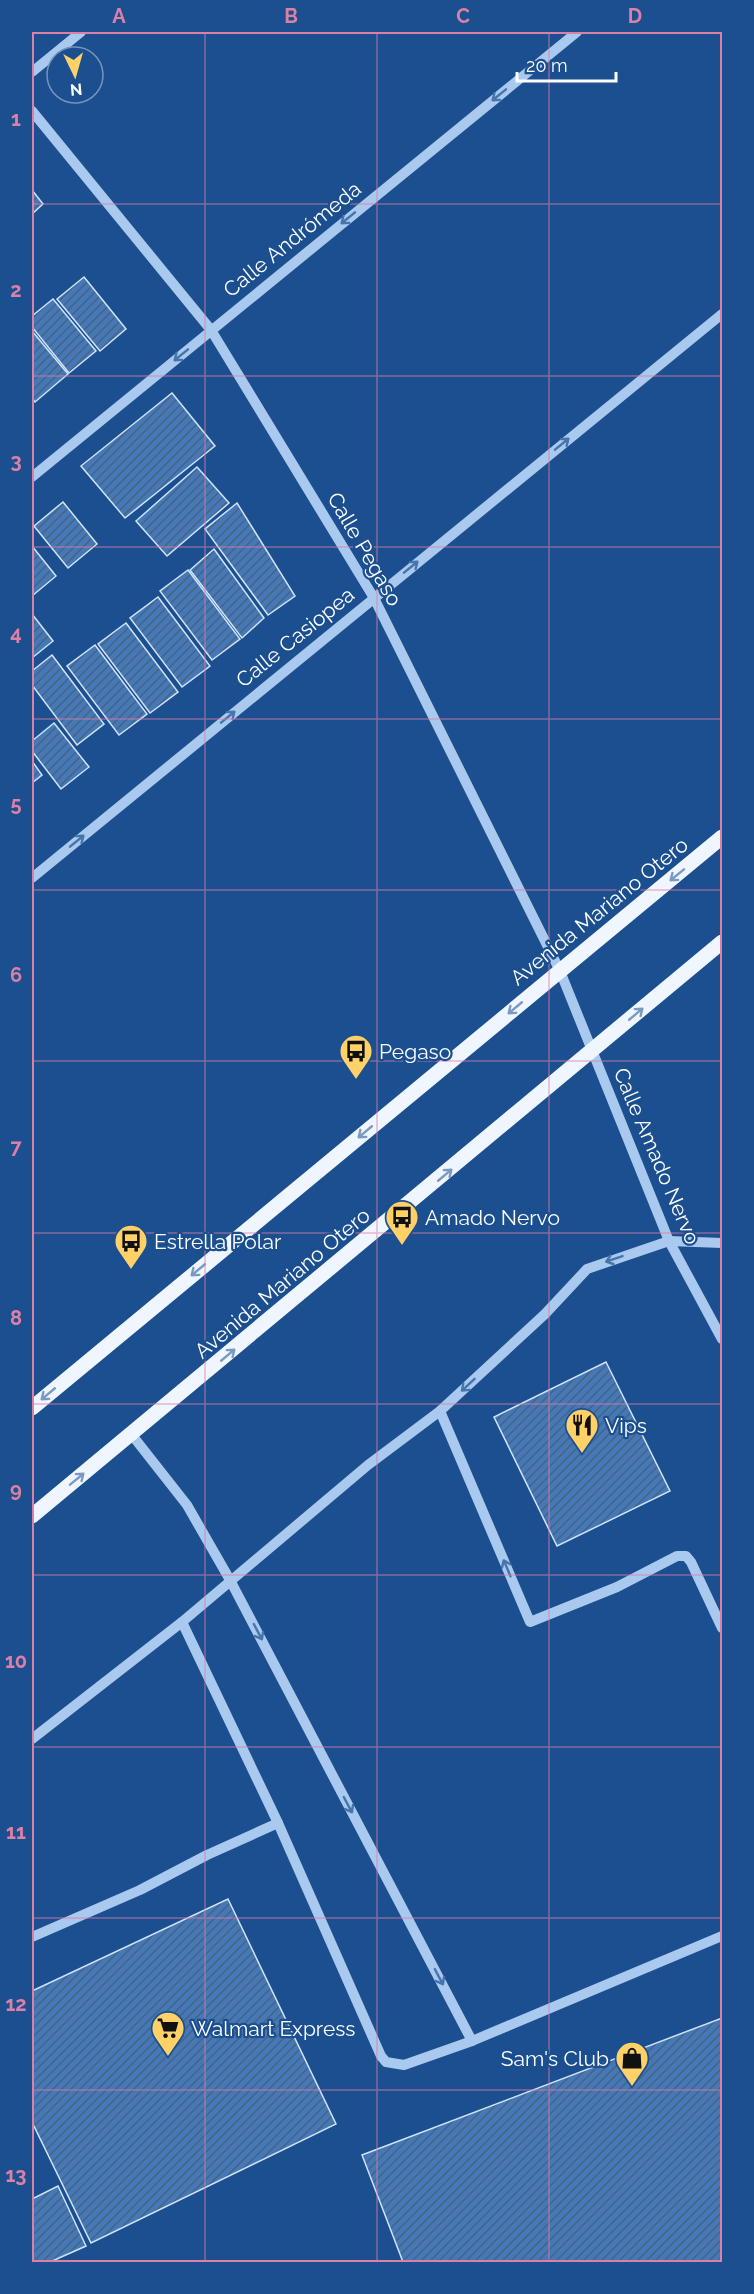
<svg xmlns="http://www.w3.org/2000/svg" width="754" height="2294" font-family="Raleway,sans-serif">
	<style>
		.building { fill: url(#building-hatch); stroke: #cfe3fa; stroke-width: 1.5 }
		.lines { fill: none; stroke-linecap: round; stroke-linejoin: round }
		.minor { stroke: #a9c9ee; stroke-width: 10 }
		.major { stroke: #f0f6ff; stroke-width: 15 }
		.oneway { stroke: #4674ac }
		.oneway2 { stroke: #7b9ac1 }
		.grid { fill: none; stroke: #dd80a5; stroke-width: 1.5; stroke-opacity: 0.55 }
		.labels { text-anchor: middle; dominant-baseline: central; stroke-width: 4.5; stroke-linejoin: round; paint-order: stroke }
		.street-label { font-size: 21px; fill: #fff; stroke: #1b4f8f }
		.poi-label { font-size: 21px; fill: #fff; stroke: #1b4f8f; text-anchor: start }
		.neatline { fill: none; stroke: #dd80a5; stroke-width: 2 }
		.grid-label { font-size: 20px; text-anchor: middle; font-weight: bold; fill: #dd80a5 }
	</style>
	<defs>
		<pattern id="building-hatch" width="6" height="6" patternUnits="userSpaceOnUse" patternTransform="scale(1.5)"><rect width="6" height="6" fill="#4478b7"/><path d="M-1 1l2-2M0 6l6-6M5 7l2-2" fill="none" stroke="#486282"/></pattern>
	</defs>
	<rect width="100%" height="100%" fill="#1b4f8f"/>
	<g class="building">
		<polygon points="32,190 43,204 32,214"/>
		<polygon points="84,277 126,329 100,351 57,299"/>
		<polygon points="53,299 96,351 69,373 32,327 32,316"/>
		<polygon points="32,331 68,374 35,402 32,398"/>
		<polygon points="172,393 215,446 125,518 81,466"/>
		<polygon points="197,467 229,503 167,556 136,521"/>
		<polygon points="63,502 97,544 68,568 34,526"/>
		<polygon points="237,503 295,596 268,615 205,529"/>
		<polygon points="32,546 56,576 32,596"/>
		<polygon points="214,549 264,618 242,638 190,570"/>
		<polygon points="188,570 240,639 212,660 160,591"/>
		<polygon points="158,597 210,666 182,687 130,618"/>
		<polygon points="32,614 53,641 32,658"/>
		<polygon points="126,623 178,692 150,713 98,644"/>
		<polygon points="95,645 147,714 119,735 67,666"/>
		<polygon points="52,655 104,724 77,745 32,685 32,671"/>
		<polygon points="54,723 89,767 61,789 32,751 32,741"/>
		<polygon points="32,761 42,775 32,783"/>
		<polygon points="606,1362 670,1491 557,1546 494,1417"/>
		<polygon points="228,1899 336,2124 91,2243 32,2122 32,1991"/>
		<polygon points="722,2018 722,2262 403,2262 362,2155"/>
		<polygon points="58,2186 86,2246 50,2262 32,2262 32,2199"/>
	</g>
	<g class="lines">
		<g class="minor">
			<polyline points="32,72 81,32"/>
			<polyline points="32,111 211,330 374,598 560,971 669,1241 722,1339"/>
			<polyline points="32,477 577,32"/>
			<polyline points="32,878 722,314"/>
			<polyline points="440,1411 530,1622 617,1587 677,1556 686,1556 691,1562 722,1628"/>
			<polyline points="132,1435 187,1505 230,1580 472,2041"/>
			<polyline points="182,1622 278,1823 381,2056 386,2062 404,2065 472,2041 722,1936"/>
			<polyline points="32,1739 182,1622 368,1465 440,1411 545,1314 587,1269 669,1241 722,1243"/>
			<polyline points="32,1937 140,1890 207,1855 278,1823"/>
		</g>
		<g class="major">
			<polyline points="32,1408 722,837"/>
			<polyline points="32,1516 722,942"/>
		</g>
	</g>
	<defs><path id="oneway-shaft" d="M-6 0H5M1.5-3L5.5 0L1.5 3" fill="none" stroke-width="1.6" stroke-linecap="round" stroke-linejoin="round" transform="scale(1.5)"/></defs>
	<g class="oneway">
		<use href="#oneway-shaft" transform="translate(499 95) rotate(141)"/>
		<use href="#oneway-shaft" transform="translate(348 218) rotate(141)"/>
		<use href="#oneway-shaft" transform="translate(181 355) rotate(141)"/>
		<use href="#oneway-shaft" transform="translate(562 444) rotate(-39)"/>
		<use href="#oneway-shaft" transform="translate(411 567) rotate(-39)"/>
		<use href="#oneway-shaft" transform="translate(228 717) rotate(-39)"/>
		<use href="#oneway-shaft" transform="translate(77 841) rotate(-39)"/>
		<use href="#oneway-shaft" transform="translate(614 1259) rotate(161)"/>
		<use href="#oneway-shaft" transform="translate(468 1385) rotate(137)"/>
		<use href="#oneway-shaft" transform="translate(507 1568) rotate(-113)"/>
		<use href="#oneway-shaft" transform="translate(258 1632) rotate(62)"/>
		<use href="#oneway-shaft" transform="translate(348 1805) rotate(62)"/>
		<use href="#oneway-shaft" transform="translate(439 1977) rotate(62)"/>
	</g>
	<g class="oneway2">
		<use href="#oneway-shaft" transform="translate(677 875) rotate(141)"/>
		<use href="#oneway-shaft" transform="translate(515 1008) rotate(140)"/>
		<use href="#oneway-shaft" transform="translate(636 1014) rotate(-40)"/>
		<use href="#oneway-shaft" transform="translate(365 1132) rotate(140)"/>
		<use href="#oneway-shaft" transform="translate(445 1175) rotate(-40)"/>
		<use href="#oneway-shaft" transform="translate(198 1270) rotate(140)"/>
		<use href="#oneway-shaft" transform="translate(228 1355) rotate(-40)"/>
		<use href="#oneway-shaft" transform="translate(48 1394) rotate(140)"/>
		<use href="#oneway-shaft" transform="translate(77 1479) rotate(-39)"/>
	</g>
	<path class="grid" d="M 205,32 L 205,2262M 377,32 L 377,2262M 549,32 L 549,2262M 32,204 L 722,204M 32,376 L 722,376M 32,547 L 722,547M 32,719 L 722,719M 32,890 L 722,890M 32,1061 L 722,1061M 32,1233 L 722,1233M 32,1404 L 722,1404M 32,1575 L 722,1575M 32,1747 L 722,1747M 32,1918 L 722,1918M 32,2090 L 722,2090"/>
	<defs>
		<symbol id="bus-pin" viewBox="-11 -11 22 30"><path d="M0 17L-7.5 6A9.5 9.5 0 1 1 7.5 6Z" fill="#ffd166" stroke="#1b4f8f"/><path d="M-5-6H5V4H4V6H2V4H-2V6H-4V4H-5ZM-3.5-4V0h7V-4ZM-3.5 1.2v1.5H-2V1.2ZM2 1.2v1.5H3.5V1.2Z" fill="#111"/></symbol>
		<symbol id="restaurant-pin" viewBox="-11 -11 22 30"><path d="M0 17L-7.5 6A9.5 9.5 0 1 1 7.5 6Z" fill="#ffd166" stroke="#1b4f8f"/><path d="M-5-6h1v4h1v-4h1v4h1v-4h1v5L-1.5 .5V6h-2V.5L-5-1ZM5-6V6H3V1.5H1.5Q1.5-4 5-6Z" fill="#111"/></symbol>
		<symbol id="supermarket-pin" viewBox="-11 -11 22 30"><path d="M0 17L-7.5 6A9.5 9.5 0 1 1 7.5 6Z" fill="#ffd166" stroke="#1b4f8f"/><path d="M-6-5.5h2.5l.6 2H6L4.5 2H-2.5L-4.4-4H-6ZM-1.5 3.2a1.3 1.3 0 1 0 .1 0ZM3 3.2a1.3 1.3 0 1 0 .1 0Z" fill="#111"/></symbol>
		<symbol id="shop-pin" viewBox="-11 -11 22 30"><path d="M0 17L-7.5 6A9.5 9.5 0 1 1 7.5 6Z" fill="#ffd166" stroke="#1b4f8f"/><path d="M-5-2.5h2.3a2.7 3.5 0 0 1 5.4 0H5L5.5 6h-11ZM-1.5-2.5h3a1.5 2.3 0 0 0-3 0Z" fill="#111"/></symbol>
	</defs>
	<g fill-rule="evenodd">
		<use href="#bus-pin" x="337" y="1032" width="38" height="52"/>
		<use href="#bus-pin" x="383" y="1198" width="38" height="52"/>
		<use href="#bus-pin" x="112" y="1222" width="38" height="52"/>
		<use href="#restaurant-pin" x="563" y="1406" width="38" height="52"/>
		<use href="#supermarket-pin" x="149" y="2009" width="38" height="52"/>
		<use href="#shop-pin" x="613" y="2039" width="38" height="52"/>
	</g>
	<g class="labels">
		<g class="street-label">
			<text transform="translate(292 239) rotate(-39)">Calle Andrómeda</text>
			<text transform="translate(365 549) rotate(60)">Calle Pegaso</text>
			<text transform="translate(295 637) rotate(-39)">Calle Casiopea</text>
			<text transform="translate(599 911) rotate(-39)">Avenida Mariano Otero</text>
			<text transform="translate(657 1156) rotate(67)">Calle Amado Nervo</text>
			<text transform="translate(282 1283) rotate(-40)">Avenida Mariano Otero</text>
		</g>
		<g class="poi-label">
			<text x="379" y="1051">Pegaso</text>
			<text x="425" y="1217">Amado Nervo</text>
			<text x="154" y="1241">Estrella Polar</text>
			<text x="605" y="1425">Vips</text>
			<text x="191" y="2028">Walmart Express</text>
			<text x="609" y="2058" text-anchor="end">Sam's Club</text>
		</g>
	</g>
	<rect width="754" height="2294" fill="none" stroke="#1b4f8f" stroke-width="66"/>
	<g transform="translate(75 75) rotate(175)"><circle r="28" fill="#1b4f8f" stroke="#7695bc" stroke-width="1.5"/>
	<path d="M0-4.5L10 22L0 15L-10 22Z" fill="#ffd166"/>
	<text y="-9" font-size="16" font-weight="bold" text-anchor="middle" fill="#ffffff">N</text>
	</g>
	<path d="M517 72v9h99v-9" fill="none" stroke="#ffffff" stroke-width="3"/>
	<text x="526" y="72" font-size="18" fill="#ffffff" stroke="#1b4f8f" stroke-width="4.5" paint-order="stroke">20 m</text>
	<rect x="33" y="33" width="688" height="2228" class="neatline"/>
	<g class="grid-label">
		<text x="119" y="23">A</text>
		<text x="291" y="23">B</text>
		<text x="463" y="23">C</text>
		<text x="635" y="23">D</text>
		<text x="16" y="126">1</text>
		<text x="16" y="297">2</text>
		<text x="16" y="468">3</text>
		<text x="16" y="640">4</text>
		<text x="16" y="811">5</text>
		<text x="16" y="982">6</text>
		<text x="16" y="1154">7</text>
		<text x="16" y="1325">8</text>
		<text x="16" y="1497">9</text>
		<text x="16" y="1668">10</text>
		<text x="16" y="1839">11</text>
		<text x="16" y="2011">12</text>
		<text x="16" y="2182">13</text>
	</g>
</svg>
